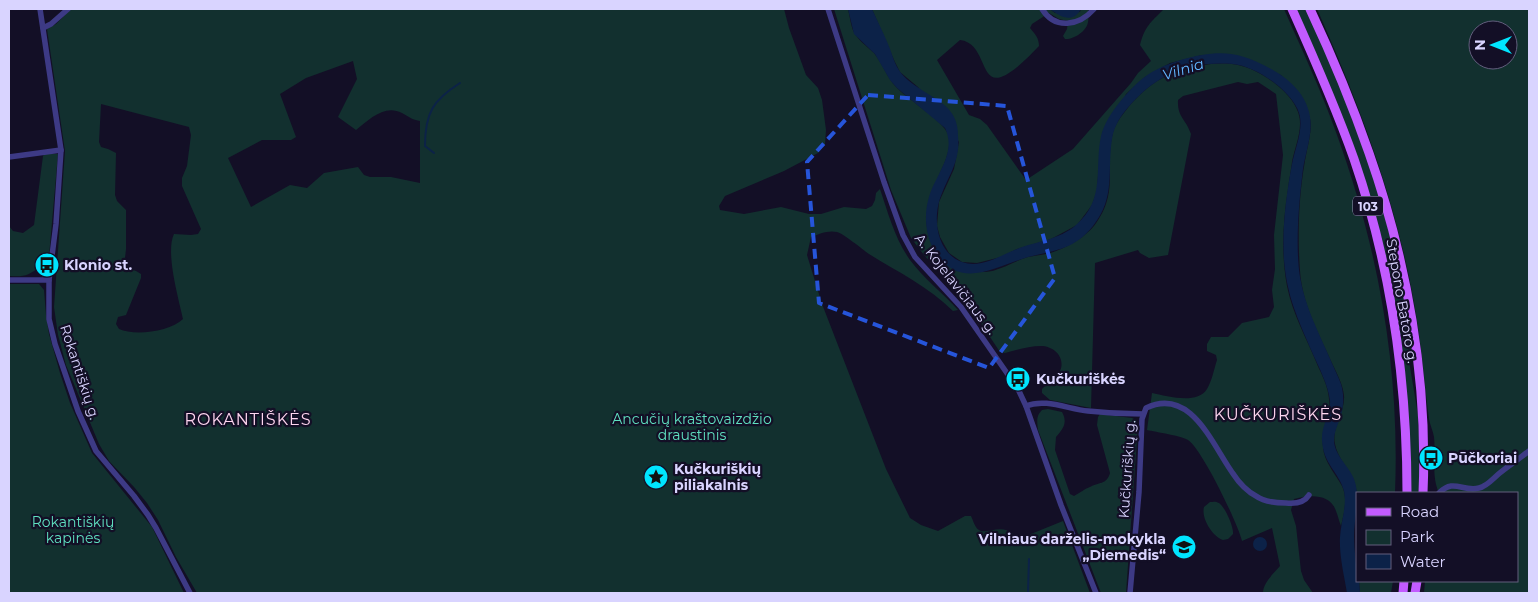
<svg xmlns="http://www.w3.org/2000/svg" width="1538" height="602" font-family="Montserrat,sans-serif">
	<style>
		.green { fill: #12302f; fill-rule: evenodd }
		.water { fill: #0c2248 }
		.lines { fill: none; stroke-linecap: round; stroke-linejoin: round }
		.stream { stroke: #0c2248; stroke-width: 2 }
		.street { stroke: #3d3a85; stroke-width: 5.5 }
		.primary { stroke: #c25bff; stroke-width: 9 }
		.marked { fill: none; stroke: #2655da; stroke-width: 4; stroke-dasharray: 10 6; stroke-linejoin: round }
		.labels { text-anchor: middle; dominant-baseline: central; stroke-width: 4.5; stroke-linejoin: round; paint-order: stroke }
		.shield { fill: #130f26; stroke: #9e99be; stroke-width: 1 }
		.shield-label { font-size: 12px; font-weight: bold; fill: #d9d4ff }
		.poi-label { font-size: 14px; font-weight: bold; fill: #d9d4ff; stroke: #130f26; text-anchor: start }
		.street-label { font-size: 14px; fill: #d9d4ff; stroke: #130f26 }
		.park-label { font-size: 14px; fill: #5fe0c0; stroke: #130f26 }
		.water-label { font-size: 15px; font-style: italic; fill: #62b6ff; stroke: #130f26 }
		.quarter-label { font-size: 16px; letter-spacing: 1px; fill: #ffd6f0; stroke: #130f26 }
	</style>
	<rect width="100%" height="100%" fill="#130f26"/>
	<g class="green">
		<path d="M 71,9 L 784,9 L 789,28 L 806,75 L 818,88 L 822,100 L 826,130 L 825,144 L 818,153 L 784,171 L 725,196 L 719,206 L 720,210 L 744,214 L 781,207 L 809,214 L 821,214 L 844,207 L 866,209 L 872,206 L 875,200 L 876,193 L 880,189 C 888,213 895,239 910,260 C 923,278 943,293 958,310 L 953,311 C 929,287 898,272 869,254 C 862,249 844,234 837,232 C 828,230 819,234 811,237 L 807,255 L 822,304 L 886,469 L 910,518 L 921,525 L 938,531 L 965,516 L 971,516 C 973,520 975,528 979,530 C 984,534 997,527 1006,530 C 1011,532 1016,536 1021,538 L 1063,521 L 1090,593 L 197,593 L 176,557 L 158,520 L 147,503 L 134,487 L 109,461 L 99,444 L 66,365 L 58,335 L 54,307 L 65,151 L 47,29 L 56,24 ZM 353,61 L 357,79 L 338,117 L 356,130 C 369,120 384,104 402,113 C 410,117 410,119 420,121 L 420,183 L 391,177 L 370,177 L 364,175 L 358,167 L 324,173 L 307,188 L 290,185 L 251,207 L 228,158 L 262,140 L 291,140 L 296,137 L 280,94 L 306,78 ZM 101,104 L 189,127 L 191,135 L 187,166 L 182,178 L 182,186 L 201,229 L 198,234 L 191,235 L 174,234 C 165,252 179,300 183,319 C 170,332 134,336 119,329 L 116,324 L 118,317 L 126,315 L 141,278 L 141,274 L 136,271 L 124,267 L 126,249 L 126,210 L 117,201 L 115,195 L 116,153 L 108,149 L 101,147 L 99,142 Z"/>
		<path d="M 834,9 L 848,9 C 850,17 851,28 855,34 C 860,42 868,47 874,53 C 883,64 887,78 897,88 C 909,100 943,121 948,134 C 951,145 948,154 944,164 C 927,203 915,226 944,263 C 955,266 974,273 985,272 C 1000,271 1014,261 1028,257 C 1037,255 1047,255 1056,251 C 1069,246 1085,237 1094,226 C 1120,192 1104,167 1113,132 C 1116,122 1124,113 1130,105 C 1152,81 1169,71 1201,66 C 1213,63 1226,63 1238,65 C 1259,69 1291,91 1298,112 C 1304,128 1295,146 1292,162 C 1291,171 1289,180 1288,189 C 1283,221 1281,254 1287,286 C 1292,313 1307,339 1317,364 C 1322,375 1328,386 1329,399 C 1332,417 1319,434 1324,453 C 1327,465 1336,475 1342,486 C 1348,498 1344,514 1341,526 C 1339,521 1338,516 1336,511 C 1330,493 1309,495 1294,499 L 1291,510 L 1296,526 L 1301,571 L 1304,580 L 1313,593 L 1263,593 C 1263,583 1273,574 1280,566 L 1272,528 L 1242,541 C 1238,524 1202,449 1188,440 C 1182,436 1156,432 1147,430 L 1152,393 C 1167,396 1197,405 1207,389 C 1212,381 1214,369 1217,360 L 1216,355 L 1207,351 L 1207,344 L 1211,337 L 1228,337 L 1242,323 L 1269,317 L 1274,307 L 1272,290 L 1275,269 L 1274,235 L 1283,155 L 1276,94 L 1258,82 L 1247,84 L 1238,82 L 1183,96 L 1178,100 C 1177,117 1186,119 1191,134 L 1168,255 L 1149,258 L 1140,253 L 1138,250 L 1095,263 L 1091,408 L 1050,400 L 1042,393 L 1042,389 C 1047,384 1056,379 1059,373 C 1067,359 1055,346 1041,346 C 1029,346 1016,350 1005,353 L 1000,352 L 970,307 L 924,255 L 911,238 L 891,190 Z"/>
		<path d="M 872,9 L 1050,9 L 1055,13 L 1080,12 L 1081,9 L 1088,9 C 1088,13 1089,18 1088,22 C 1087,31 1073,40 1065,39 L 1063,36 L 1067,29 L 1068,21 L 1059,19 L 1049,13 L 1032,24 L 1030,28 C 1035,34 1039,38 1039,46 C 970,119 996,44 960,40 L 937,60 L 969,115 L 980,119 L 987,125 L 1026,180 L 1073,149 L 1131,83 L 1138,73 L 1151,61 L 1140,45 C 1145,26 1150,23 1164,9 L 1284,9 C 1302,50 1322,92 1337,135 C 1379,251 1400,370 1395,493 L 1357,493 L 1357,496 C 1356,473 1339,464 1335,444 C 1331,428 1345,413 1344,396 C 1343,384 1336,372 1331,361 C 1318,332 1302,303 1300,271 C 1297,231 1299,189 1307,150 C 1309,141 1313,124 1309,116 C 1304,105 1289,86 1281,75 L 1202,55 L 1170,63 L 1145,77 L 1126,94 L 1098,176 L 1097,191 L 1092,205 L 1077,225 L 1051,239 L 1017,249 L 1001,257 L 977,263 L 962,262 L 949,253 L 940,237 L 937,226 L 939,202 L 954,169 L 959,142 L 918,87 L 900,72 L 894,60 Z"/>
		<polygon points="1296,9 1307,9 1327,54 1369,161 1394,250 1406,307 1412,351 1411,353 1404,353 1402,352 1380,235"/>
		<path d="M 1317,9 L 1529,9 L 1529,593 L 1424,593 L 1425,581 L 1517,581 L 1517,493 L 1439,493 C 1431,475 1436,456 1434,437 C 1433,431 1430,425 1429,419 C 1424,380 1421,341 1414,303 C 1396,200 1359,104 1317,9 ZM 1478,30 L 1508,30 L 1508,60 L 1478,60 Z"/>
		<path d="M 45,154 L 58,154 L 49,256 C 47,261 45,262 41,266 C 28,276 24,277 9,276 L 9,226 L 13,231 L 23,233 L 34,225 L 43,156 Z"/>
		<polygon points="9,284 39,284 44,290 46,315 49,334 60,373 70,403 92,453 152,527 184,593 9,593"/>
		<polygon points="1407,359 1409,361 1418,415 1420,454 1420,493 1411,493 1403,361"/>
		<path d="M 1048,409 L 1062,412 C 1068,423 1063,429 1056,437 L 1055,450 L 1070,494 L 1074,496 C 1080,493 1084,489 1090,487 C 1098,482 1107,485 1110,473 L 1097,425 L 1098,417 L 1100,414 L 1132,418 L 1136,420 L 1138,425 L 1126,593 L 1101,593 L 1038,430 C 1037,421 1036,416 1042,410 Z"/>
		<path d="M 1210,502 C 1214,502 1215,501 1219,503 C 1225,507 1234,527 1233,534 L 1228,539 L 1223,540 C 1212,536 1201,518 1204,507 Z"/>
		<polygon points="1359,581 1393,581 1391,593 1360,593"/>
	</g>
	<g class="water">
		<path d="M 848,9 L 872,9 C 877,20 883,32 888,44 C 892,53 894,64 901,73 C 914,90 946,99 954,117 C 957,123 958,129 958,136 C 961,163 946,178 939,202 C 933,224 939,254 962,262 C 981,269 1001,255 1017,249 C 1037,241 1059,240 1076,225 C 1106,199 1094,169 1101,136 C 1104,124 1111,113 1119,103 C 1127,93 1136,83 1146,76 C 1165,62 1208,50 1231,54 C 1239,55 1248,58 1255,61 C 1278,71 1303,87 1309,112 C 1314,131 1306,150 1303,169 C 1299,201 1295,245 1300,277 C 1305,307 1319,333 1331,361 C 1334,368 1338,376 1341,384 C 1344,394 1344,405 1341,415 C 1339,423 1334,431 1334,440 C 1334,455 1349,466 1354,479 C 1361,498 1354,518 1354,536 C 1354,551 1357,566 1357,581 L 1359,581 L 1360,593 L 1347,593 C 1344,575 1339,555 1340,537 C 1341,521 1347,507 1344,491 C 1339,472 1323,464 1322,440 C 1321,426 1331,414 1330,401 C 1328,384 1319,368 1312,352 C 1298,319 1287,297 1284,260 C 1282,228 1286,196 1292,164 C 1295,148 1304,129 1299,113 C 1292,91 1256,66 1233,64 C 1191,61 1159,73 1131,104 C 1122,114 1114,125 1112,139 C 1107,171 1116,197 1093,226 C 1074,250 1055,250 1028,257 C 992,268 958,292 933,248 C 925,233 924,213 929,197 C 936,174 957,153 945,128 L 897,88 L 890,80 L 875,54 L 854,34 Z"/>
		<path d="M 1050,9 L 1081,9 C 1073,24 1060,17 1050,9 Z"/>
		<circle cx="1260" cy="544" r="7"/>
	</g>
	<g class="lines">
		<g class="stream">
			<path d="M 434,153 L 425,146 C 425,113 433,100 460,83"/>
			<polyline points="1028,593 1029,559"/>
		</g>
		<g class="street">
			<polyline points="40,9 61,150 56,224 49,280 49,319 55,344 78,411 96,451 134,496 148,515 156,528 190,593"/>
			<polyline points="828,9 884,182 903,235 915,257 961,307 1018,389 1026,406 1061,505 1096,593"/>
			<path d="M 1042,9 C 1055,30 1079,26 1094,9"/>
			<polyline points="43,28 51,24 68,9"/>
			<polyline points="9,157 61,150"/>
			<polyline points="9,280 49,280"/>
			<path d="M 1026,406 C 1045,398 1068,409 1088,411 C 1106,413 1125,414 1143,414"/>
			<path d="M 1439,493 C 1454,478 1462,492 1479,488 C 1488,486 1494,477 1501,472 C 1510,465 1520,458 1529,451"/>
			<path d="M 1130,593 L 1139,492 L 1142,419 L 1146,408 C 1192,386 1213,447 1234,475 C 1239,483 1248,492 1256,496 C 1264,502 1276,503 1286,503 C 1295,504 1304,503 1309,495"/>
		</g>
		<g class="primary">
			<path d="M 1292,9 C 1314,58 1336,108 1354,159 C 1391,267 1407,380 1407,493"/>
			<path d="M 1310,9 C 1332,56 1352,104 1369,153 C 1407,261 1428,379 1423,493"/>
			<polyline points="1403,593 1404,581"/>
			<polyline points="1415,593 1417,581"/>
		</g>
	</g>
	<path class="marked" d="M 868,95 L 1007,106 L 1055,278 L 989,368 L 819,303 L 807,162 Z"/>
	<defs>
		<symbol id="bus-disc" viewBox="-11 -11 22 22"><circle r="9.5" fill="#00e5ff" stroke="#130f26"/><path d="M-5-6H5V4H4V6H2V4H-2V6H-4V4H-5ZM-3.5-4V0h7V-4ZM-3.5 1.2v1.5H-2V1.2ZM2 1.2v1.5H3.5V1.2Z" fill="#111"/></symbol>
		<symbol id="sight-disc" viewBox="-11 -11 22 22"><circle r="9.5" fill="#00e5ff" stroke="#130f26"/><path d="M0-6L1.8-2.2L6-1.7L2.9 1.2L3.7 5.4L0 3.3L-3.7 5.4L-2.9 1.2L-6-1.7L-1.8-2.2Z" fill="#111"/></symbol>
		<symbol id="school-disc" viewBox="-11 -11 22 22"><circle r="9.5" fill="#00e5ff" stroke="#130f26"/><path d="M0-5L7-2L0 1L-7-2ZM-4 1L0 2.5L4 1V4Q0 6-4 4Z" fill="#111"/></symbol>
	</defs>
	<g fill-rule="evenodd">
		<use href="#bus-disc" x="33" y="251" width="28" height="28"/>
		<use href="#bus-disc" x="1004" y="365" width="28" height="28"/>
		<use href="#bus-disc" x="1417" y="444" width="28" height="28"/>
		<use href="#sight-disc" x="642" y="463" width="28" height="28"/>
		<use href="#school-disc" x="1170" y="533" width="28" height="28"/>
	</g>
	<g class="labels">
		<rect class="shield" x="1353" y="196.5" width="30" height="19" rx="4"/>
		<g class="shield-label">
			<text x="1368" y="206">103</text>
		</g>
		<g class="poi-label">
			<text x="64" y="265">Klonio st.</text>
			<text x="1036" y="379">Kučkuriškės</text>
			<text x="1448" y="458">Pūčkoriai</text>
			<text x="674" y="469">Kučkuriškių<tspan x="674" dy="16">piliakalnis</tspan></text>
			<text x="1166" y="539" text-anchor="end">Vilniaus darželis-mokykla<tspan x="1166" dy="16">„Diemedis“</tspan></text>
		</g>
		<g class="street-label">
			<text transform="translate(956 284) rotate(52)">A. Kojelavičiaus g.</text>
			<text transform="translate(1402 301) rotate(80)">Stepono Batoro g.</text>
			<text transform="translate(80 372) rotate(72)">Rokantiškių g.</text>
			<text transform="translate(1127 469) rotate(-86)">Kučkuriškių g.</text>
		</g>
		<g class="park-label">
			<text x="692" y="419">Ancučių kraštovaizdžio<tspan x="692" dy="16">draustinis</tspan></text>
			<text x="73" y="522">Rokantiškių<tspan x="73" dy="16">kapinės</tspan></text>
		</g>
		<g class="water-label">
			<text transform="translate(1183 69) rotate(-17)">Vilnia</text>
		</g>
		<g class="quarter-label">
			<text x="1278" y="414">KUČKURIŠKĖS</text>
			<text x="248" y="419">ROKANTIŠKĖS</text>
		</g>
	</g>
	<rect width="1538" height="602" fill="none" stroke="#d9d4ff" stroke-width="20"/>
	<rect x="1356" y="492" width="162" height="90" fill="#130f26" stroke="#625e7d"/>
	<rect x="1366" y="508" width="25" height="8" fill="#c25bff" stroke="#625e7d"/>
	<text x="1400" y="517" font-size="15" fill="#d9d4ff">Road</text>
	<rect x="1366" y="530" width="25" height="15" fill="#12302f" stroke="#625e7d"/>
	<text x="1400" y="542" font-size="15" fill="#d9d4ff">Park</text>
	<rect x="1366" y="554" width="25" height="15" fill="#0c2248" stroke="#625e7d"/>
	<text x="1400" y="567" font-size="15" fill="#d9d4ff">Water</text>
	<g transform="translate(1493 45) rotate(270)"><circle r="24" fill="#130f26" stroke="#625e7d"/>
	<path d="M0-4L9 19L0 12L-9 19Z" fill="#00e5ff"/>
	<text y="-8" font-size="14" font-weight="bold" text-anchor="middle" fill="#d9d4ff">N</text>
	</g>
</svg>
